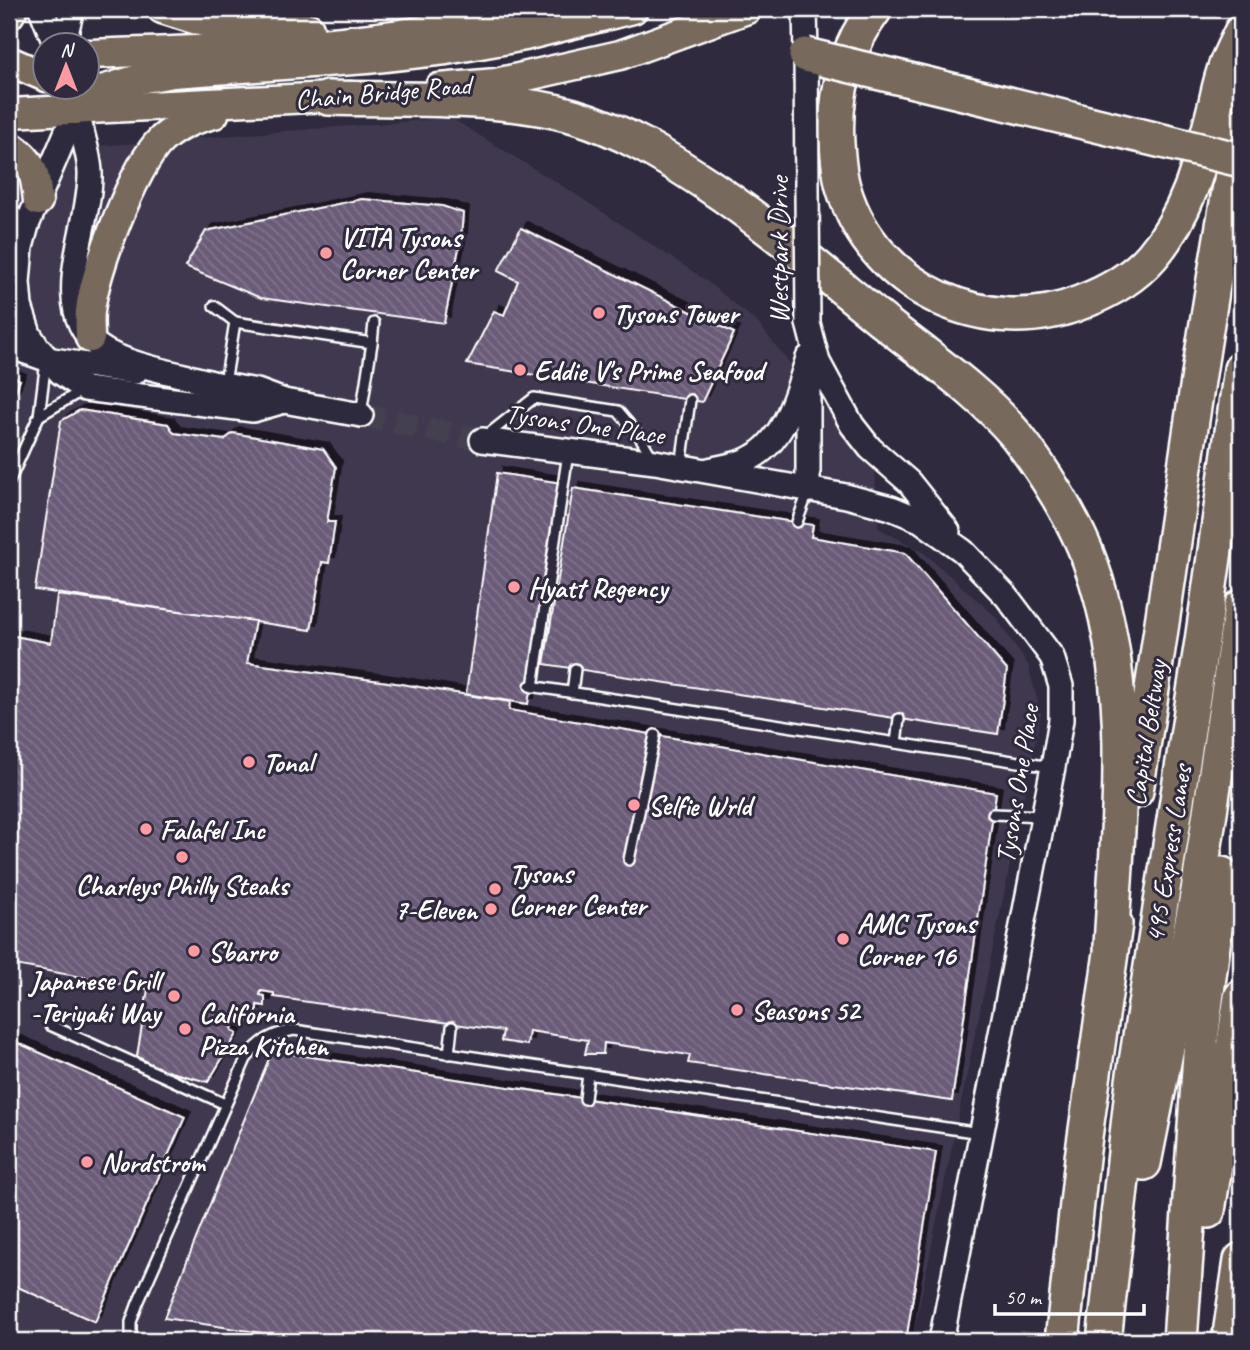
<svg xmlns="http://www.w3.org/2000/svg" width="1250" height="1350" font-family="Caveat,sans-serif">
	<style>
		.built { fill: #41394f }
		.building { fill: url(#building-back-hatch); stroke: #fff; stroke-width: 2; filter: url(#shadow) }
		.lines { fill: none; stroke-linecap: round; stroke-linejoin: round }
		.tertiary-tunnel { stroke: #443f50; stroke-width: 23; stroke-dasharray: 23 11; stroke-linecap: butt }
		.service-casing { stroke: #fff; stroke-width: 14 }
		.tertiary-casing { stroke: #fff; stroke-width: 28 }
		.primary-casing { stroke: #fff; stroke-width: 33 }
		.motorway-casing { stroke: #fff; stroke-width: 38 }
		.service { stroke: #2f2a3d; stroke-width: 9 }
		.tertiary { stroke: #2f2a3d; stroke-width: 23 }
		.primary { stroke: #77695c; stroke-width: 28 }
		.motorway { stroke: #77695c; stroke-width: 33 }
		.tertiary-bridge-casing { stroke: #fff; stroke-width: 28; stroke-linecap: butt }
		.motorway-bridge-casing { stroke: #fff; stroke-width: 38; stroke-linecap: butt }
		.tertiary-bridge { stroke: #2f2a3d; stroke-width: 23 }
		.motorway-bridge { stroke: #77695c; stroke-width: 33 }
		.poi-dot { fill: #ff9aa2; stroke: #2f2a3d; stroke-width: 2.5 }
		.labels { text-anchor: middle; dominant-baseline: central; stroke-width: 6; stroke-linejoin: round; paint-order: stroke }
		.street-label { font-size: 28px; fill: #fff; stroke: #2f2a3d }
		.poi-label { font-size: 28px; font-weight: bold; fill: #fff; stroke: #2f2a3d; text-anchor: start }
	</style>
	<defs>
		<pattern id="building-back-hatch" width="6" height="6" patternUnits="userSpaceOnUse" patternTransform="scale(1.75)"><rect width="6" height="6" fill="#6b5c78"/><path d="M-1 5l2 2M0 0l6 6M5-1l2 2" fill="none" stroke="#81748c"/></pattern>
		<filter id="shadow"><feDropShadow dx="6" dy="-6" stdDeviation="0" flood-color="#0009"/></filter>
	</defs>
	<rect width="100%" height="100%" fill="#2f2a3d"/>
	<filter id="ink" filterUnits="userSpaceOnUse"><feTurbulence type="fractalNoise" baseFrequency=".0143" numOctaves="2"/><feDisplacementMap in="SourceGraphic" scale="14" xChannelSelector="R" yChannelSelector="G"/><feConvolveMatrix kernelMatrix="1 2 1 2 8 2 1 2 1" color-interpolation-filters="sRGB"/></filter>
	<g filter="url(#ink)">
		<polygon class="built" points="451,118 569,190 704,279 757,322 875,471 878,528 923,552 995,616 1028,665 1041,714 912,1341 9,1341 9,150 111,145"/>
		<g class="building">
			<polygon points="362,199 442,206 463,213 461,238 444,323 261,298 185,267 206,231"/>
			<polygon points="521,228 734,333 702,402 467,364 494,311 504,315 518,281 498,271"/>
			<polygon points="9,375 20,380 9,407"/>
			<polygon points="80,410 168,424 174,433 224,440 233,433 323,449 336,467 327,522 335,522 329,563 322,562 311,630 35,590 61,421"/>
			<polygon points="497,473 562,483 528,704 466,694"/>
			<polygon points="573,488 813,525 811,537 905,553 1007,670 998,734 544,664"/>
			<polygon points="57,595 255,621 247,663 395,683 510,702 509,710 996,793 952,1101 688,1063 690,1055 604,1043 603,1054 585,1054 588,1040 529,1031 527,1045 501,1041 503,1031 274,997 274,993 261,991 260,995 265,996 265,1006 257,1005 257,1012 243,1026 232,1014 230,1017 233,1024 232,1030 237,1034 208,1082 159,1069 137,1056 148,989 9,964 9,635 51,643"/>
			<polygon points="9,1039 185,1117 95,1322 9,1283"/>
			<polygon points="272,1051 936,1152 906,1341 314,1341 164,1318"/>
		</g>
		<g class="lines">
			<polyline class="tertiary-tunnel" points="361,415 482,440"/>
			<defs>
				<g id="service">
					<polyline points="9,206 25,222"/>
					<polyline points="214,306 235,322"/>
					<polyline points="372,343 374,323"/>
					<polyline points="225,383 235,322 372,343 361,414"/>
					<polyline points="39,416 83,390"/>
					<polyline points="486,436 534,398 618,411 640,437 652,457"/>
					<polyline points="681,466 690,400"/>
					<polyline points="9,482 39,416 46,361"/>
					<polyline points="797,522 808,492"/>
					<polyline points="530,686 1051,767"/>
					<polyline points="533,687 568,453"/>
					<polyline points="572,693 575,669"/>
					<polyline points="896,743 899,719"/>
					<polyline points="993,814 1043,816"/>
					<polyline points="629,860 655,735"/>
					<polyline points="50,1025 225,1104"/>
					<polyline points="449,1054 452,1027"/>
					<polyline points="585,1099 588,1074"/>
					<path d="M 131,1341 L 131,1322 L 138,1303 L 246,1059 C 259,1041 272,1034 294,1030 L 980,1133"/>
				</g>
				<g id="tertiary">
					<polyline points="41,9 56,46"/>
					<polyline points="805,9 806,55"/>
					<polyline points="63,46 72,9"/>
					<polyline points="76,110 27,225 21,247 18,282 20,306 29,334 38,348 61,373 85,389 253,410 284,401"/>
					<path d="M 76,110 C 81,130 89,152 90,172 C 92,224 47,306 98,346 C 121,364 179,374 209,382"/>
					<polyline points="808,323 818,362 852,425 870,448 909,482 948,531"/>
					<polyline points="9,346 46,359 135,372"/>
					<polyline points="808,378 808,490"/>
					<polyline points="196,380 257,391 284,401 361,415"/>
					<polyline points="482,440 655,462 846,496 891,508 920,520 963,551 1007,597 1052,657 1061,686 1061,720 1053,767 941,1341"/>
					<path d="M 709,470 C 721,467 736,465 747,460 C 785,443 796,395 808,358"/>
				</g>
				<g id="primary">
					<polyline points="162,9 203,22 309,28"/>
					<polyline points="9,15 13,9"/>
					<path d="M 88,54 C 165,51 244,49 321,43 C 394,37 466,25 537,9"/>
					<polyline points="9,61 46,77"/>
					<polyline points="439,88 496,83 620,55 747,9"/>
					<polyline points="76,110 102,90 139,79 173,73 367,59 446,50 525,36 633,9"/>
					<polyline points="9,113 350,96"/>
					<path d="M 9,145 C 34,161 35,173 38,201"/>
					<path d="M 90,338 C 90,329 89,320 90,311 C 94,272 134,165 162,139 C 178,125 194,119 214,114"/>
				</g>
				<g id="motorway">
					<path d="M 875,9 C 845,49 834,93 837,143 C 838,158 839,175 844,190 C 874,289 988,341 1082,302 C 1108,292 1134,277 1152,256 C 1189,213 1201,160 1215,106 C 1218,93 1221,78 1226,65 C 1230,54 1236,43 1241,32"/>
					<path d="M 328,98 C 406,100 500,95 574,116 C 622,130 664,156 705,183 C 768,225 825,274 884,322 C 929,358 979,391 1016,435 C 1042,468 1076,522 1090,562 C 1135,685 1118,819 1111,946"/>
					<path d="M 1136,791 C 1172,570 1199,347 1241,126"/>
					<polyline points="1144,1163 1198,891 1241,607"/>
					<polyline points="1208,1211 1241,997"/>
					<polyline points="1062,1341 1082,1158 1115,924"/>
					<polyline points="1104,1341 1133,1081 1202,641 1241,369"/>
					<polyline points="1180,1341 1201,1040 1222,874"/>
					<polyline points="1229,1341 1241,1260"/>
				</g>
			</defs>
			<use href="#service" class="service-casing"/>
			<use href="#tertiary" class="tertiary-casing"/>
			<use href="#primary" class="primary-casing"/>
			<use href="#motorway" class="motorway-casing"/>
			<use href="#service" class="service"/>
			<use href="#tertiary" class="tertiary"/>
			<use href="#primary" class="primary"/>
			<use href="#motorway" class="motorway"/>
			<defs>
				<polyline id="tertiary-bridge" points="806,55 808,323"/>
				<polyline id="motorway-bridge" points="806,55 1241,160"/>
			</defs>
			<use href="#tertiary-bridge" class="tertiary-bridge-casing"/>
			<use href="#motorway-bridge" class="motorway-bridge-casing"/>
			<use href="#tertiary-bridge" class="tertiary-bridge"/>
			<use href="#motorway-bridge" class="motorway-bridge"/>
		</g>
	</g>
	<g class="poi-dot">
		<circle cx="326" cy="253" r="7"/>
		<circle cx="599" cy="313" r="7"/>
		<circle cx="520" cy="370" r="7"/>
		<circle cx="514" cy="587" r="7"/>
		<circle cx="249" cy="762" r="7"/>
		<circle cx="634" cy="805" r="7"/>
		<circle cx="146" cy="829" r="7"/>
		<circle cx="182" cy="857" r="7"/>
		<circle cx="495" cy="889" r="7"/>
		<circle cx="491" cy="909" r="7"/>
		<circle cx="843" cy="939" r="7"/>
		<circle cx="194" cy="951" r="7"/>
		<circle cx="174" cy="996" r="7"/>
		<circle cx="737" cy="1010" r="7"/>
		<circle cx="185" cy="1029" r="7"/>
		<circle cx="87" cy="1162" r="7"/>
	</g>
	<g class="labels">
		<g class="street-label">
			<text transform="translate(383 92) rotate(-5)">Chain Bridge Road</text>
			<text transform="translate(778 250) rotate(-90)">Westpark Drive</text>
			<text transform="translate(585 424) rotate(8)">Tysons One Place</text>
			<text transform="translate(1146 733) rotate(-81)">Capital Beltway</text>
			<text transform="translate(1017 784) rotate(-81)">Tysons One Place</text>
			<text transform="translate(1168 854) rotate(-81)">495 Express Lanes</text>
		</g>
		<g class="poi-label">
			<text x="340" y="237">VITA Tysons<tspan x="340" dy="32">Corner Center</tspan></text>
			<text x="613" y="313">Tysons Tower</text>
			<text x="534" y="370">Eddie V's Prime Seafood</text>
			<text x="528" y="587">Hyatt Regency</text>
			<text x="263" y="762">Tonal</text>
			<text x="648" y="805">Selfie Wrld</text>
			<text x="160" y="829">Falafel Inc</text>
			<text x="509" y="873">Tysons<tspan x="509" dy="32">Corner Center</tspan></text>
			<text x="182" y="885" text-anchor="middle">Charleys Philly Steaks</text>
			<text x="477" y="909" text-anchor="end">7-Eleven</text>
			<text x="857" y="923">AMC Tysons<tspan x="857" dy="32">Corner 16</tspan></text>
			<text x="208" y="951">Sbarro</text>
			<text x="160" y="980" text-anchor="end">Japanese Grill<tspan x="160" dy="32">-Teriyaki Way</tspan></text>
			<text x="751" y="1010">Seasons 52</text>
			<text x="199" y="1013">California<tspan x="199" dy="32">Pizza Kitchen</tspan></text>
			<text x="101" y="1162">Nordstrom</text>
		</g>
	</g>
	<rect width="1250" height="1350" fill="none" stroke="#2f2a3d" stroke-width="35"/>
	<rect x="18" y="18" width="1215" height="1315" fill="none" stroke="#fff" stroke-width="2.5" filter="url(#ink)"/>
	<g transform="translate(66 66)"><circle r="33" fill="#2f2a3d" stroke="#827f8b" stroke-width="2"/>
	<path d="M0-5L12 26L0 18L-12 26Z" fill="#ff9aa2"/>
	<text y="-10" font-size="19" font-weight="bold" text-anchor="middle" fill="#ffffff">N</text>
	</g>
	<path d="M995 1304v10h149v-10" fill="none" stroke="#ffffff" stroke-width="3.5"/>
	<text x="1005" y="1304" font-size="21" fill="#ffffff" stroke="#2f2a3d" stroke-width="5" paint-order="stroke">50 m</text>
</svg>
